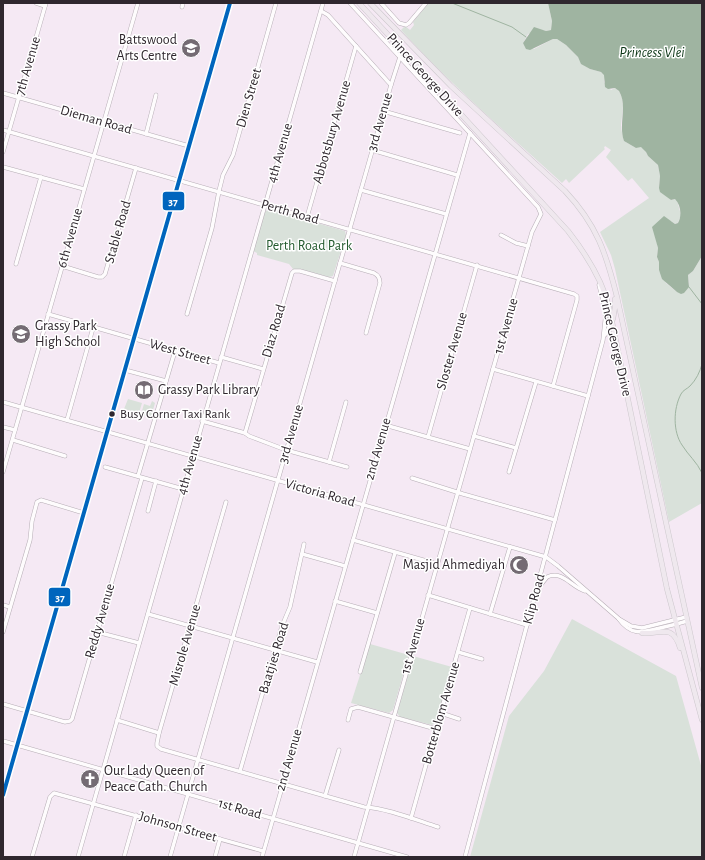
<svg xmlns="http://www.w3.org/2000/svg" width="705" height="860" font-family="'Alegreya Sans',sans-serif">
	<style>
		.green { fill: #d9e1da }
		.water { fill: #9fb4a1 }
		.lines { fill: none; stroke-linecap: round; stroke-linejoin: round }
		.stream { stroke: #9fb4a1; stroke-width: 1 }
		.minor-casing { stroke: #b7aeb6; stroke-width: 4.5 }
		.major-casing { stroke: #cdc8cd; stroke-width: 5.5 }
		.minor { stroke: #fefcfd; stroke-width: 3.5 }
		.major { stroke: #efe8ee; stroke-width: 4.5 }
		.bus-1-casing { stroke: #fff; stroke-width: 7 }
		.bus-1 { stroke: #0065bd; stroke-width: 4 }
		.bus-dot { fill: #2f272e; stroke: #fff; stroke-width: 1.5 }
		.labels { text-anchor: middle; dominant-baseline: central; stroke-width: 3; stroke-linejoin: round; paint-order: stroke }
		.bus-label { font-size: 13px; fill: #2f272e; stroke: #fff; text-anchor: start }
		.poi-label { font-size: 14px; fill: #2f272e; stroke: #fff; text-anchor: start }
		.street-label { font-size: 14px; fill: #2f272e; stroke: #fff }
		.park-label { font-size: 14px; fill: #235a2e; stroke: #fff }
		.water-label { font-size: 15px; font-style: italic; fill: #0a3514; stroke: #fff }
		.line-badge { stroke: #fff; stroke-width: 1.5 }
		.badge-label { font-size: 11px; text-anchor: middle; font-weight: bold; fill: #fff }
	</style>
	<rect width="100%" height="100%" fill="#f5e9f4"/>
	<g class="green">
		<path d="M 428,3 L 548,3 L 552,21 L 551,30 L 546,31 L 542,30 L 528,34 L 523,43 L 534,49 L 553,39 L 557,39 L 566,45 L 578,57 L 582,64 L 590,69 L 601,72 L 605,75 L 604,82 L 611,90 L 615,88 C 627,95 622,114 621,125 C 621,130 623,136 624,141 L 636,148 L 641,146 L 646,152 L 648,156 L 658,165 L 660,176 L 659,188 L 671,200 L 675,199 L 677,200 L 681,215 L 678,223 L 675,224 L 671,221 L 655,234 L 658,248 L 657,257 L 659,262 L 659,270 L 666,283 L 677,292 L 689,285 L 688,275 L 693,271 L 702,256 L 702,503 L 669,522 L 615,269 L 611,255 L 600,232 L 649,198 L 632,178 L 628,181 L 606,157 L 611,150 L 605,146 L 604,148 L 605,149 L 569,183 L 566,179 L 562,183 C 507,133 451,85 401,30 L 405,26 L 410,30 L 414,25 L 413,22 Z"/>
		<polygon points="268,209 345,231 346,235 333,276 329,277 299,269 293,269 289,264 257,255 257,253 253,251 265,212"/>
		<polygon points="128,399 142,403 139,413 124,409"/>
		<polygon points="152,401 155,403 151,417 141,414 144,404 150,406"/>
		<polygon points="572,619 676,676 702,769 702,857 470,857 509,716 544,671"/>
		<polygon points="370,644 409,655 393,710 389,713 351,703"/>
		<polygon points="413,656 452,667 436,722 432,725 400,717 397,713"/>
	</g>
	<path class="water" d="M 548,3 L 702,3 L 702,256 L 693,271 L 688,275 L 689,287 L 684,293 L 681,294 L 677,292 L 662,279 L 659,270 L 659,262 L 657,257 L 658,248 L 652,227 L 664,216 L 675,224 L 678,223 C 682,216 681,205 675,199 L 671,200 L 660,192 L 659,188 L 660,176 L 658,165 L 648,156 L 646,152 L 641,147 L 636,148 L 624,141 C 618,124 628,106 619,91 L 615,88 L 608,89 L 605,87 L 604,75 L 601,72 L 590,69 L 581,64 L 578,57 L 566,45 L 557,39 L 553,39 L 530,50 L 526,49 L 523,43 L 534,27 L 546,31 L 551,30 L 552,21 Z"/>
	<g class="lines">
		<g class="stream">
			<polyline points="452,3 512,27 526,37"/>
			<polyline points="689,287 702,304"/>
			<path d="M 702,364 C 700,372 696,380 690,386 C 687,389 683,390 681,394 C 673,409 673,432 682,445 C 688,455 697,462 702,473"/>
		</g>
		<defs>
			<g id="minor">
				<polyline points="36,3 45,6"/>
				<polyline points="350,3 538,207 541,214 532,232 354,857"/>
				<polyline points="381,3 399,23 406,25 409,23 426,3"/>
				<polyline points="182,7 183,3"/>
				<polyline points="321,11 328,15 391,85"/>
				<polyline points="3,93 189,146"/>
				<polyline points="383,111 460,133"/>
				<polyline points="3,130 574,294 577,296 577,300 553,386"/>
				<polyline points="146,134 156,95"/>
				<polyline points="372,150 457,175"/>
				<polyline points="3,152 46,3"/>
				<polyline points="3,167 84,189"/>
				<polyline points="361,190 446,214"/>
				<polyline points="307,217 356,46"/>
				<polyline points="501,235 516,243 528,246"/>
				<path d="M 340,263 L 374,273 C 378,275 380,278 380,283 L 366,333"/>
				<polyline points="16,264 41,177"/>
				<polyline points="62,266 98,277 102,277 105,274 136,168"/>
				<polyline points="48,314 219,363"/>
				<polyline points="187,314 212,228 219,191 223,175 233,155 276,3"/>
				<polyline points="605,335 612,321"/>
				<polyline points="221,357 263,369"/>
				<polyline points="493,369 588,396"/>
				<polyline points="125,370 166,381"/>
				<path d="M 3,402 L 546,557 L 558,566 L 618,618 C 631,636 641,633 660,628 C 669,626 678,624 687,621"/>
				<polyline points="67,420 93,328"/>
				<polyline points="202,421 245,433 249,436 286,450 347,467"/>
				<polyline points="385,425 470,449"/>
				<polyline points="3,427 15,430"/>
				<polyline points="245,433 292,273 294,271 300,271 335,281"/>
				<polyline points="474,436 516,448"/>
				<polyline points="428,437 477,265"/>
				<polyline points="13,440 65,456"/>
				<polyline points="329,462 346,402"/>
				<polyline points="105,467 183,489"/>
				<polyline points="3,472 138,3"/>
				<polyline points="509,472 536,382"/>
				<polyline points="138,476 175,351"/>
				<polyline points="412,478 463,494 555,520"/>
				<path d="M 226,502 L 159,733 L 157,743 L 157,746 L 161,749 L 364,807 C 386,808 416,820 438,827"/>
				<polyline points="148,511 156,481"/>
				<polyline points="353,540 437,564"/>
				<polyline points="302,554 345,566"/>
				<path d="M 539,587 L 547,577 C 563,570 571,587 585,591"/>
				<polyline points="428,595 527,625"/>
				<polyline points="335,601 377,613"/>
				<polyline points="3,605 10,607"/>
				<polyline points="148,614 317,662"/>
				<polyline points="490,614 510,547"/>
				<polyline points="619,619 631,626 642,628 686,617"/>
				<polyline points="3,632 30,540 32,521 37,502 41,500 84,513"/>
				<polyline points="97,632 139,643"/>
				<polyline points="458,652 482,659"/>
				<polyline points="360,672 395,553"/>
				<polyline points="3,704 65,722 70,721 72,719 142,478"/>
				<polyline points="441,713 459,719"/>
				<polyline points="117,720 159,733"/>
				<polyline points="348,720 351,709 358,707 436,729"/>
				<polyline points="3,741 407,857"/>
				<polyline points="240,771 282,626 290,607 304,544"/>
				<polyline points="325,796 339,750"/>
				<polyline points="411,818 470,608"/>
				<polyline points="32,857 50,797 54,793 263,851"/>
				<polyline points="78,857 323,3"/>
				<polyline points="124,857 136,815"/>
				<polyline points="170,857 391,85 400,57"/>
				<polyline points="215,857 220,839"/>
				<polyline points="262,857 470,133"/>
				<polyline points="465,857 603,340 606,312 599,285"/>
			</g>
			<g id="major">
				<path d="M 359,3 L 568,231 C 586,254 602,279 609,307 L 667,589 L 702,720"/>
				<path d="M 370,3 L 451,86 L 565,191 C 597,225 606,253 617,297 L 702,688"/>
				<polyline points="613,319 615,307 615,299"/>
				<path d="M 642,633 C 658,636 672,621 680,648"/>
				<polyline points="3,795 230,3"/>
			</g>
		</defs>
		<use href="#minor" class="minor-casing"/>
		<use href="#major" class="major-casing"/>
		<use href="#minor" class="minor"/>
		<use href="#major" class="major"/>
		<defs>
			<polyline id="bus-1" points="3,795 230,3"/>
		</defs>
		<use href="#bus-1" class="bus-1-casing"/>
		<use href="#bus-1" class="bus-1"/>
	</g>
	<defs>
		<symbol id="school-disc" viewBox="-11 -11 22 22"><circle r="9.5" fill="#746b73" stroke="#fff"/><path d="M0-5L7-2L0 1L-7-2ZM-4 1L0 2.5L4 1V4Q0 6-4 4Z" fill="#fff"/></symbol>
		<symbol id="library-disc" viewBox="-11 -11 22 22"><circle r="9.5" fill="#746b73" stroke="#fff"/><path d="M-6-4Q-3-5.5-.7-3.5V5Q-3 3-6 4ZM6-4Q3-5.5 .7-3.5V5Q3 3 6 4Z" fill="#fff"/></symbol>
		<symbol id="mosque-disc" viewBox="-11 -11 22 22"><circle r="9.5" fill="#746b73" stroke="#fff"/><path d="M3.5-4.9A6 6 0 1 0 3.5 4.9A5 5 0 1 1 3.5-4.9Z" fill="#fff"/></symbol>
		<symbol id="church-disc" viewBox="-11 -11 22 22"><circle r="9.5" fill="#746b73" stroke="#fff"/><path d="M-1.2-6h2.4v3.5h3.3v2.4h-3.3V6h-2.4V-.1h-3.3v-2.4h3.3Z" fill="#fff"/></symbol>
	</defs>
	<g fill-rule="evenodd">
		<use href="#school-disc" x="180" y="37" width="22" height="22"/>
		<use href="#school-disc" x="10" y="323" width="22" height="22"/>
		<use href="#library-disc" x="133" y="379" width="22" height="22"/>
		<use href="#mosque-disc" x="508" y="554" width="22" height="22"/>
		<use href="#church-disc" x="79" y="768" width="22" height="22"/>
	</g>
	<circle class="bus-dot" cx="112" cy="414" r="3.5"/>
	<g class="labels">
		<g class="bus-label">
			<text x="120" y="414">Busy Corner Taxi Rank</text>
		</g>
		<g class="poi-label">
			<text x="177" y="40" text-anchor="end">Battswood<tspan x="177" dy="16">Arts Centre</tspan></text>
			<text x="35" y="326">Grassy Park<tspan x="35" dy="16">High School</tspan></text>
			<text x="158" y="390">Grassy Park Library</text>
			<text x="505" y="565" text-anchor="end">Masjid Ahmediyah</text>
			<text x="104" y="771">Our Lady Queen of<tspan x="104" dy="16">Peace Cath. Church</tspan></text>
		</g>
		<g class="street-label">
			<text transform="translate(28 66) rotate(-74)">7th Avenue</text>
			<text transform="translate(425 75) rotate(48)">Prince George Drive</text>
			<text transform="translate(249 98) rotate(-74)">Dien Street</text>
			<text transform="translate(96 120) rotate(16)">Dieman Road</text>
			<text transform="translate(380 122) rotate(-74)">3rd Avenue</text>
			<text transform="translate(332 132) rotate(-74)">Abbotsbury Avenue</text>
			<text transform="translate(280 153) rotate(-74)">4th Avenue</text>
			<text transform="translate(290 212) rotate(16)">Perth Road</text>
			<text transform="translate(118 232) rotate(-74)">Stable Road</text>
			<text transform="translate(70 238) rotate(-74)">6th Avenue</text>
			<text transform="translate(506 326) rotate(-74)">1st Avenue</text>
			<text transform="translate(274 331) rotate(-74)">Diaz Road</text>
			<text transform="translate(615 344) rotate(77)">Prince George Drive</text>
			<text transform="translate(452 351) rotate(-74)">Sloster Avenue</text>
			<text transform="translate(180 352) rotate(16)">West Street</text>
			<text transform="translate(291 434) rotate(-74)">3rd Avenue</text>
			<text transform="translate(378 449) rotate(-74)">2nd Avenue</text>
			<text transform="translate(190 465) rotate(-74)">4th Avenue</text>
			<text transform="translate(320 493) rotate(16)">Victoria Road</text>
			<text transform="translate(534 599) rotate(-75)">Klip Road</text>
			<text transform="translate(100 621) rotate(-74)">Reddy Avenue</text>
			<text transform="translate(185 645) rotate(-74)">Misrole Avenue</text>
			<text transform="translate(413 646) rotate(-74)">1st Avenue</text>
			<text transform="translate(274 658) rotate(-73)">Baatjies Road</text>
			<text transform="translate(441 713) rotate(-74)">Botterblom Avenue</text>
			<text transform="translate(289 760) rotate(-74)">2nd Avenue</text>
			<text transform="translate(240 809) rotate(16)">1st Road</text>
			<text transform="translate(178 827) rotate(16)">Johnson Street</text>
		</g>
		<g class="park-label">
			<text x="309" y="246">Perth Road Park</text>
		</g>
		<g class="water-label">
			<text x="652" y="52">Princess Vlei</text>
		</g>
	</g>
	<g class="line-badge">
		<rect x="162" y="191" width="23" height="20" rx="4" fill="#0065bd"/>
		<rect x="48" y="587" width="23" height="20" rx="4" fill="#0065bd"/>
	</g>
	<g class="badge-label">
		<text x="173" y="205">37</text>
		<text x="60" y="601">37</text>
	</g>
	<rect width="705" height="860" fill="none" stroke="#2f272e" stroke-width="8"/>
</svg>
